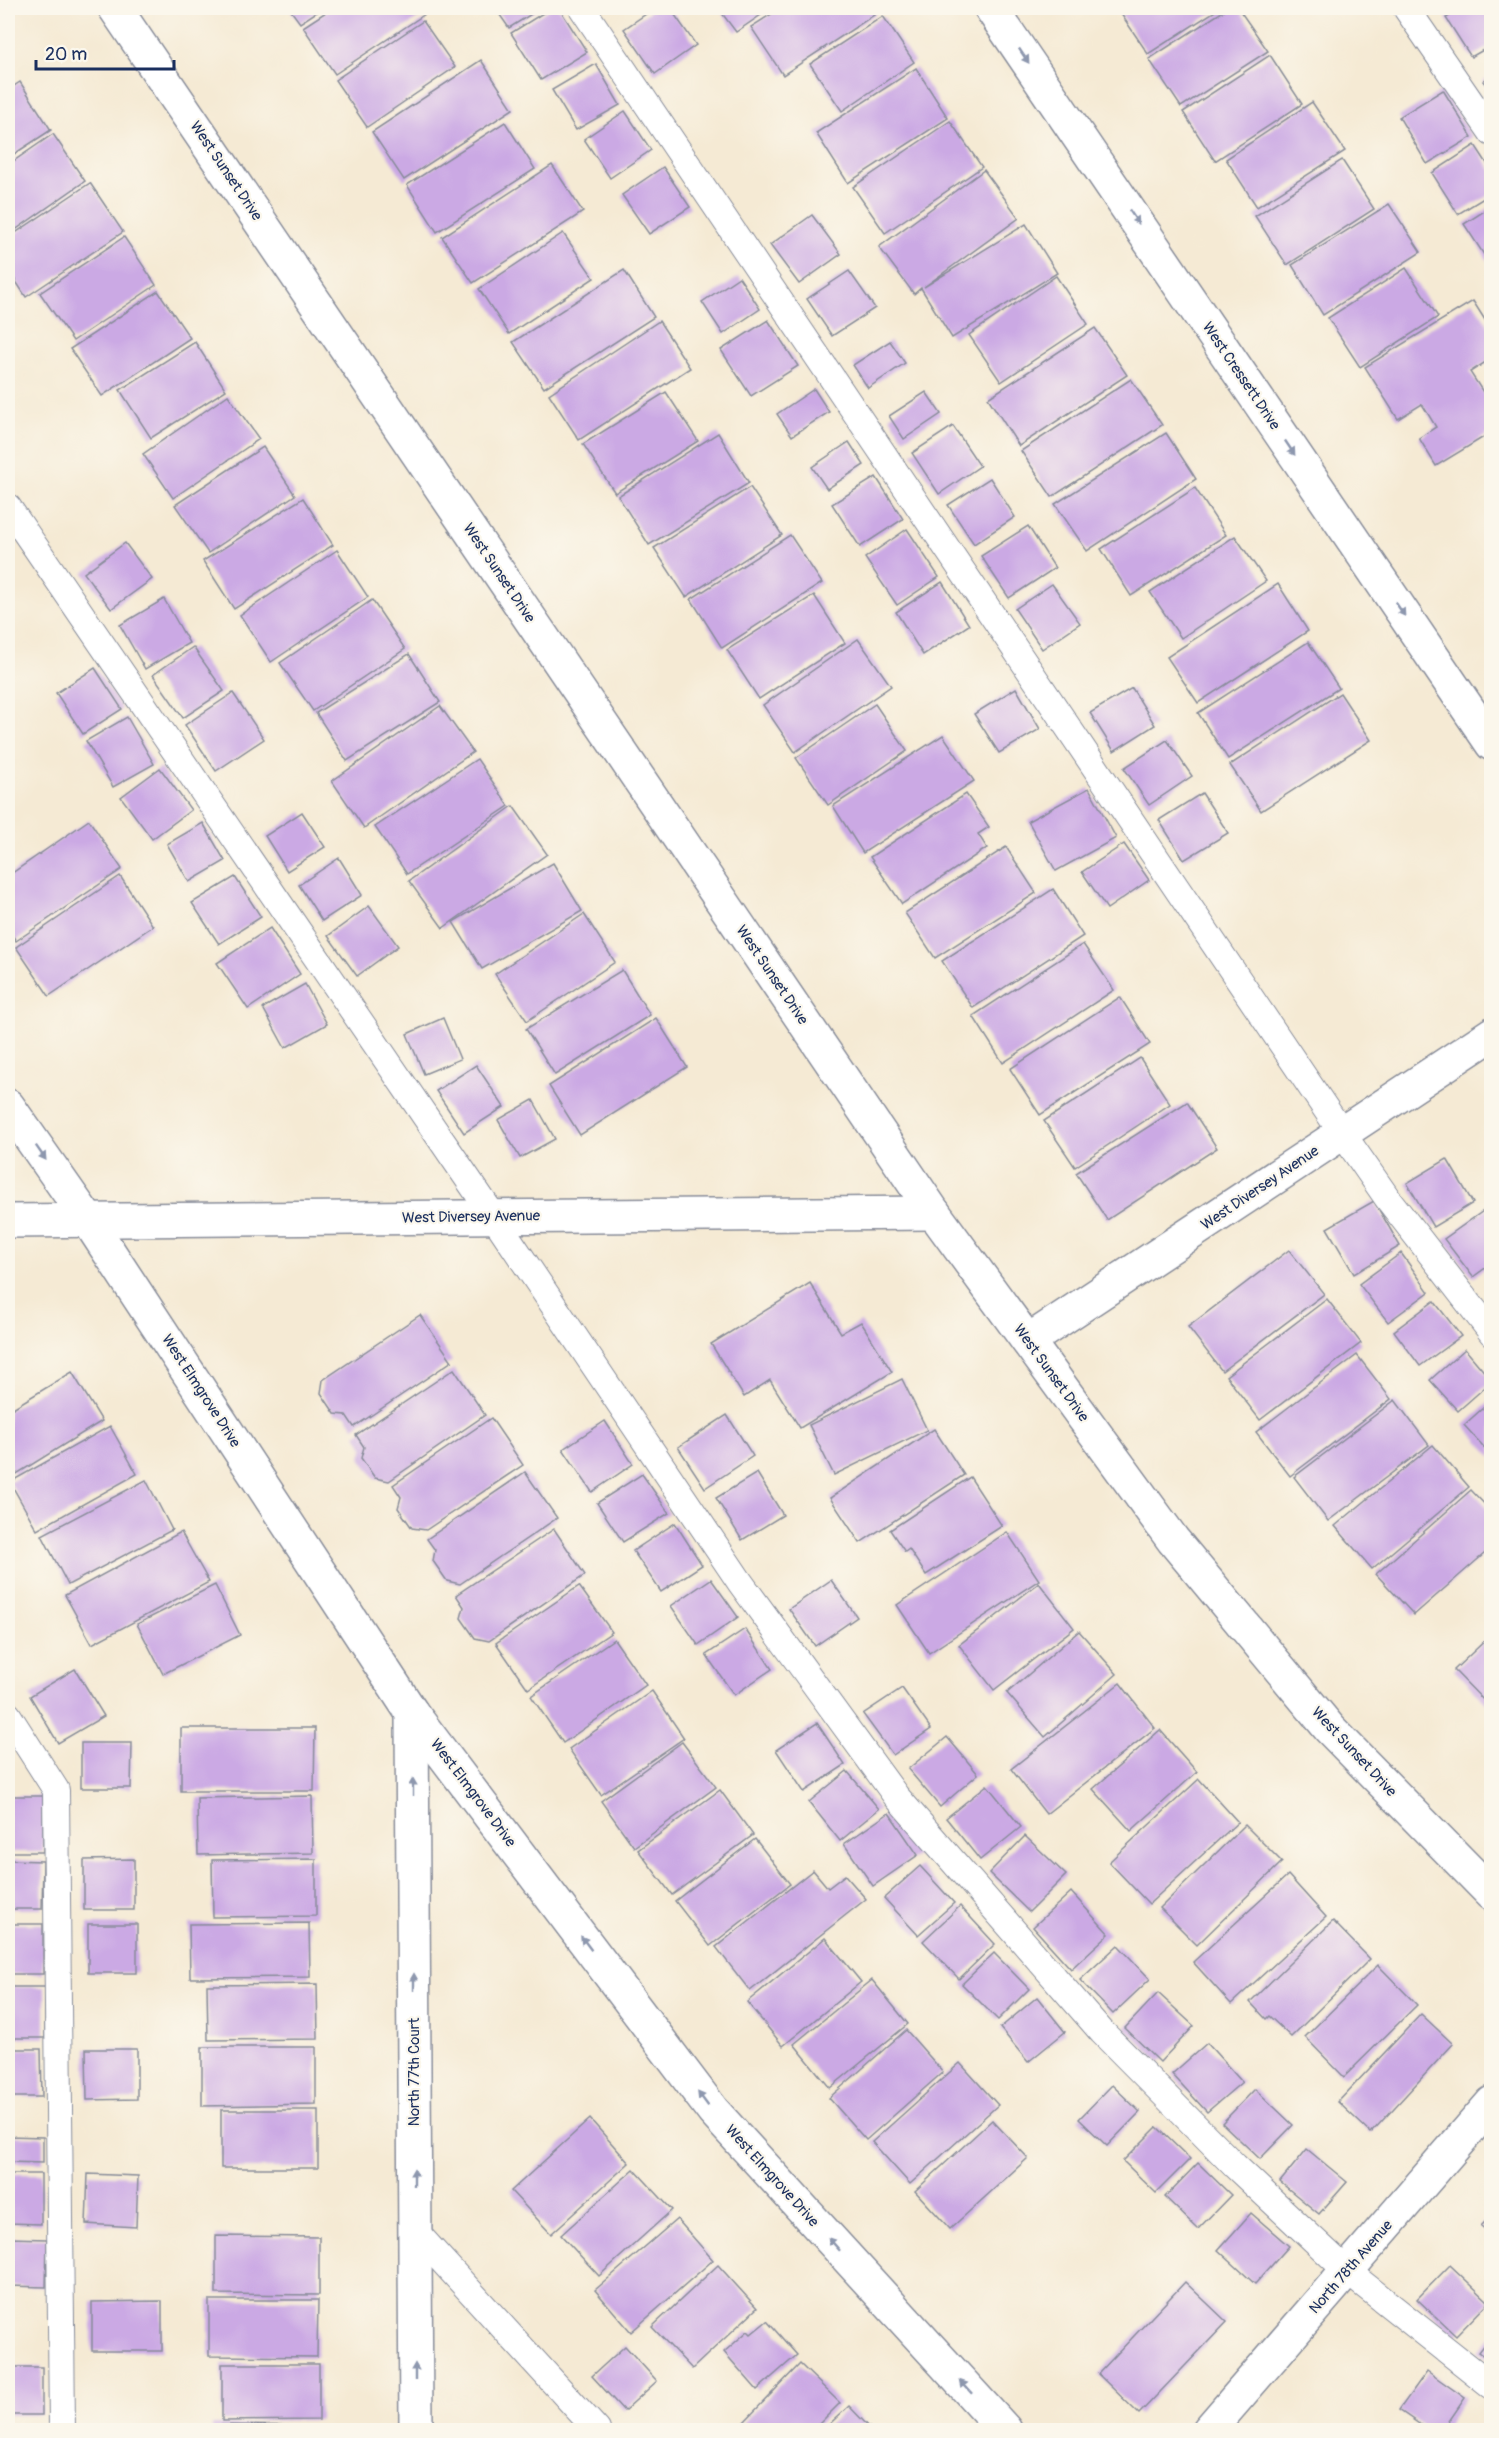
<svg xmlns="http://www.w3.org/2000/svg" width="1499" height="2438" font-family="Pangolin,sans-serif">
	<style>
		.building { fill: #cba9e4 }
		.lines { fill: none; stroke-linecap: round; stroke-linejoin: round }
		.service-casing { stroke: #888c99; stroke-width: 28 }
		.minor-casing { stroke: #888c99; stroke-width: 36 }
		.service { stroke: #fff; stroke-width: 26 }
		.minor { stroke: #fff; stroke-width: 33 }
		.oneway { fill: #8d97ae }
		.labels { text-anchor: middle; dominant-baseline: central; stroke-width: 4.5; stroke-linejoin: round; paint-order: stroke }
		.street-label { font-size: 15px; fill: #1b2f5e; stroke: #fbf7ec }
	</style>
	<rect width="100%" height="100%" fill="#fbf7ec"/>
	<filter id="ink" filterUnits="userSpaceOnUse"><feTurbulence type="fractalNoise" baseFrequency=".0167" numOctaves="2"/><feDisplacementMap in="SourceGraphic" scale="12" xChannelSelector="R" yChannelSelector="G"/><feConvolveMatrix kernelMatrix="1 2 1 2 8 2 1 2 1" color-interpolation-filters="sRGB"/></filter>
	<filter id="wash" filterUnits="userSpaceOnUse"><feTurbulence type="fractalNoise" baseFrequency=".008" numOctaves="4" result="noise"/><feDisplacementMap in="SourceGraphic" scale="24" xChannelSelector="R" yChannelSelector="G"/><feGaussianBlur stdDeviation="1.35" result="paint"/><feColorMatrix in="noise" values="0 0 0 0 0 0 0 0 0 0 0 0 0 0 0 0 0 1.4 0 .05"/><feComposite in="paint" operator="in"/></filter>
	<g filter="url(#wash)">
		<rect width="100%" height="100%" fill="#f5ead4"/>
		<g id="blocks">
			<g class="building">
				<polygon points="289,8 323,8 300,23"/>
				<polygon points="332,8 434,8 335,74 303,27"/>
				<polygon points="495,8 541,8 509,28"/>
				<polygon points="551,8 559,8 587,52 541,80 511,33"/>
				<polygon points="655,8 670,8 696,45 655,74 624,29"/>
				<polygon points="718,8 771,8 736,32"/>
				<polygon points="781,8 874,8 877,13 783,75 751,27"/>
				<polygon points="1117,8 1220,8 1148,54"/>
				<polygon points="1228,8 1238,8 1268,51 1181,107 1149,59"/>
				<polygon points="1463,8 1492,8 1492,45 1471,57 1446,18"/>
				<polygon points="883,16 914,62 842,111 810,64"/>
				<polygon points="423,21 455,67 367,127 335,80"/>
				<polygon points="1270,55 1302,104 1215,161 1183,112"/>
				<polygon points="481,60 513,109 404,180 372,132"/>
				<polygon points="596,64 620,105 576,130 552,90"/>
				<polygon points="916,68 948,118 848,183 816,133"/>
				<polygon points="1492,74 1492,92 1483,81"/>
				<polygon points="20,82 51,130 8,158 8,90"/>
				<polygon points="1443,90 1472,137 1427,164 1399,117"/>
				<polygon points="1312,102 1345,151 1257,207 1226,159"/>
				<polygon points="625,111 651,150 610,178 584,139"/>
				<polygon points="950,121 982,167 885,233 853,187"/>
				<polygon points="505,122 535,169 437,232 407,185"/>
				<polygon points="53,134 85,181 8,235 8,165"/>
				<polygon points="1475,145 1492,171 1492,193 1458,214 1432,173"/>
				<polygon points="1342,160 1374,209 1287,265 1255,216"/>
				<polygon points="552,165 583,212 473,283 442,237"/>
				<polygon points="663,167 690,207 649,234 622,195"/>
				<polygon points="984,170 1019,218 924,287 1026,224 1057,273 952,338 921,288 914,294 879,247"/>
				<polygon points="90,183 123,232 26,297 8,269 8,238"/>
				<polygon points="1389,204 1421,252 1323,315 1292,265"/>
				<polygon points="1492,206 1492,267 1464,224"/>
				<polygon points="812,215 841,254 799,284 770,245"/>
				<polygon points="563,233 594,278 509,334 479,289"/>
				<polygon points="124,237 156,285 73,341 40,293"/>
				<polygon points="1406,268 1438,317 1360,367 1328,318"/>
				<polygon points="624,270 654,317 544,388 513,342"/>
				<polygon points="849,271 875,308 832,336 807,299"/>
				<polygon points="1056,276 1088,324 1001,382 969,335"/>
				<polygon points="739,277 760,309 723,334 702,302"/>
				<polygon points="158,291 190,338 102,396 70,349"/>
				<polygon points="1473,301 1492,331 1492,358 1470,372 1492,406 1492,432 1436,466 1419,438 1436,427 1422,404 1398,419 1365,367"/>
				<polygon points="768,320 798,366 751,396 721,350"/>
				<polygon points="659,321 690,368 579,440 549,394"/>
				<polygon points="1095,328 1127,375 1019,446 988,398"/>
				<polygon points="890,341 905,363 868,388 853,365"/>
				<polygon points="195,342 226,390 151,438 120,390"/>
				<polygon points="1131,379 1162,425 1052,497 1021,451"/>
				<polygon points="814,389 829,412 792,436 777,414"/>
				<polygon points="666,392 698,441 615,493 583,444"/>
				<polygon points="926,392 941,414 904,439 889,416"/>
				<polygon points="228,395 259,439 173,498 143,454"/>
				<polygon points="953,426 980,466 939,494 912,453"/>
				<polygon points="718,433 749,483 649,545 618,496"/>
				<polygon points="1166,433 1196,479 1087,551 1055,504"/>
				<polygon points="849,442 864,465 827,489 812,467"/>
				<polygon points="263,447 295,495 208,553 175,505"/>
				<polygon points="876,477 903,519 860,547 832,504"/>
				<polygon points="990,478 1015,517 974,544 948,505"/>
				<polygon points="750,487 782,535 686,597 654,548"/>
				<polygon points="1195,488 1226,535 1131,596 1101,549"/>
				<polygon points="303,498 333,545 234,609 203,561"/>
				<polygon points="1028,526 1055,568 1009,598 981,556"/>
				<polygon points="907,529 939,577 897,605 865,558"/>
				<polygon points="790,535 822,583 722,648 691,599"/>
				<polygon points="1235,536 1266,581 1181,638 1150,592"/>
				<polygon points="125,543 152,579 111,609 84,573"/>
				<polygon points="337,550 368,597 271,662 240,615"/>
				<polygon points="942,582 969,625 923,655 896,612"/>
				<polygon points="1052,584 1080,623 1042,649 1015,609"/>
				<polygon points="1278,584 1308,631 1198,703 1167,657"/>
				<polygon points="814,595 845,643 759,699 727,650"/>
				<polygon points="164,599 189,643 145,669 120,625"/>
				<polygon points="372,600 405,649 313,711 280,663"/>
				<polygon points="858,639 891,686 795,752 763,705"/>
				<polygon points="1308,642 1339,688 1228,759 1198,713"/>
				<polygon points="193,647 224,691 183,718 153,675"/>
				<polygon points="409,654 440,702 347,761 316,713"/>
				<polygon points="95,668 122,709 83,734 56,693"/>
				<polygon points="1016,688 1040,729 999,753 974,714"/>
				<polygon points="1132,688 1155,725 1114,751 1090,713"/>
				<polygon points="233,693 264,739 216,771 185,725"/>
				<polygon points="1340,693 1371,740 1261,811 1230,765"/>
				<polygon points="875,704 907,751 828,805 796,758"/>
				<polygon points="440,706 473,752 364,828 332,781"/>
				<polygon points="127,717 154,764 113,787 86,741"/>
				<polygon points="943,735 974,781 863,853 833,806"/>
				<polygon points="1167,740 1192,776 1149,805 1124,768"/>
				<polygon points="477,759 509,806 407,874 375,827"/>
				<polygon points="160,768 191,810 152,839 121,797"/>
				<polygon points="1089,788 1116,838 1056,871 1028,821"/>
				<polygon points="1202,793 1228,833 1184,860 1159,820"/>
				<polygon points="966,794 989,827 978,834 987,848 902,904 870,857"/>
				<polygon points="513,806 547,854 443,928 409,881"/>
				<polygon points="302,812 325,847 287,871 265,836"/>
				<polygon points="89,820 122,869 16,941 8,929 8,876"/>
				<polygon points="203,823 225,861 189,882 167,844"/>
				<polygon points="1124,844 1149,880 1107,909 1082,872"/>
				<polygon points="1006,847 1036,893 935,958 905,913"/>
				<polygon points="339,858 362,895 322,921 299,885"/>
				<polygon points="553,863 582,911 482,969 453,922"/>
				<polygon points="120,876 153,926 49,996 16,947"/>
				<polygon points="235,877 261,917 219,944 192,903"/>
				<polygon points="1053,889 1083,936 973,1008 942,961"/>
				<polygon points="369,906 398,946 357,976 328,936"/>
				<polygon points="584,914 615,962 527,1021 495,974"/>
				<polygon points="270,928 300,974 248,1009 217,963"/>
				<polygon points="1083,944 1114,990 1003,1063 973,1016"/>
				<polygon points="622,970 650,1015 555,1075 526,1029"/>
				<polygon points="305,984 327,1024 285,1048 263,1008"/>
				<polygon points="1120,997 1150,1044 1040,1115 1010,1069"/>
				<polygon points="443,1018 460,1059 424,1074 407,1034"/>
				<polygon points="656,1018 687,1067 580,1135 549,1086"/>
				<polygon points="1140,1058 1170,1104 1075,1167 1044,1121"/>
				<polygon points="476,1065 504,1107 464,1133 436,1091"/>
				<polygon points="533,1100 555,1139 520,1158 498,1120"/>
				<polygon points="1187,1102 1217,1148 1107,1220 1076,1173"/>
				<polygon points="1447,1159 1473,1203 1433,1227 1407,1183"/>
				<polygon points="1374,1201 1400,1246 1354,1274 1327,1228"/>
				<polygon points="1486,1209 1492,1216 1492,1263 1473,1277 1444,1239"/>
				<polygon points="1289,1250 1324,1294 1222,1371 1188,1327"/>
				<polygon points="1401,1253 1429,1292 1388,1322 1359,1284"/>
				<polygon points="810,1283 841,1333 861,1322 892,1372 800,1428 770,1380 744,1397 711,1344"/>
				<polygon points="1327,1299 1361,1343 1260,1420 1226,1376"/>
				<polygon points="1434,1301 1461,1336 1420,1366 1394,1331"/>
				<polygon points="420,1315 452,1361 354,1427 346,1415 335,1414 321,1393 323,1380"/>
				<polygon points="1465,1349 1492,1381 1458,1411 1430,1380"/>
				<polygon points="1357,1355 1391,1399 1290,1476 1256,1432"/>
				<polygon points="454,1369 485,1415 389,1481 375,1478 361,1458 364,1447 356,1435"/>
				<polygon points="72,1372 102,1421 15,1475 8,1463 8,1411"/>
				<polygon points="902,1379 927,1430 834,1475 809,1425"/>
				<polygon points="1395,1400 1429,1445 1328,1521 1294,1477"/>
				<polygon points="1492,1400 1492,1456 1464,1425"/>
				<polygon points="727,1415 753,1456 705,1488 678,1447"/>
				<polygon points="491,1418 523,1465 426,1530 412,1528 398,1508 401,1497 393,1485"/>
				<polygon points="605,1421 633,1464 592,1492 563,1449"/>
				<polygon points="110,1426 137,1474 37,1530 10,1482"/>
				<polygon points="934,1429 964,1475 860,1543 830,1498"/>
				<polygon points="1433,1445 1469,1487 1372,1569 1335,1526"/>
				<polygon points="525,1472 557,1518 460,1584 447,1581 433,1561 435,1550 427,1539"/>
				<polygon points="757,1473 783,1515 742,1540 716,1498"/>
				<polygon points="642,1474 669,1513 623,1542 597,1503"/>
				<polygon points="970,1477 1002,1526 926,1575 909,1549 905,1552 890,1530"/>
				<polygon points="146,1480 172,1530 68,1585 42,1535"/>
				<polygon points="1471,1490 1492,1512 1492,1547 1414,1615 1376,1574"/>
				<polygon points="675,1523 702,1565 661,1592 633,1551"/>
				<polygon points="554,1529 585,1575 489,1641 475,1638 461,1618 464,1607 456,1595"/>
				<polygon points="181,1532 209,1582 92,1644 65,1595"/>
				<polygon points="1007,1532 1039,1580 929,1653 897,1605"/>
				<polygon points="711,1579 738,1617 698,1645 671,1606"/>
				<polygon points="831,1580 857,1617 815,1646 789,1609"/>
				<polygon points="1039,1583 1074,1628 994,1690 959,1645"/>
				<polygon points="215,1585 240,1635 163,1674 137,1624"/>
				<polygon points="579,1586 612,1632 528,1689 496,1643"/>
				<polygon points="745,1629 772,1669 734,1695 706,1655"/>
				<polygon points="1079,1631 1117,1674 1045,1737 1007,1693"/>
				<polygon points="1492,1634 1492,1709 1454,1670"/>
				<polygon points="614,1639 646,1685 563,1743 531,1696"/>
				<polygon points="75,1669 104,1716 58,1743 30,1696"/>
				<polygon points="1120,1683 1155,1728 1046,1814 1011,1769"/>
				<polygon points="902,1688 931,1729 893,1755 863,1714"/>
				<polygon points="652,1691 684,1738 601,1795 569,1749"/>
				<polygon points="817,1723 845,1765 804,1792 776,1750"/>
				<polygon points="181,1728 315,1728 314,1791 181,1791"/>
				<polygon points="1160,1730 1197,1772 1131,1831 1093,1789"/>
				<polygon points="947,1737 978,1774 940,1807 908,1769"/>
				<polygon points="682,1742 716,1787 634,1847 601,1801"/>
				<polygon points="81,1743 132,1743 131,1788 81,1788"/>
				<polygon points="847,1771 879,1809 840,1841 809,1802"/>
				<polygon points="1199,1779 1238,1822 1149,1904 1109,1862"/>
				<polygon points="987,1785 1021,1827 980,1860 946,1818"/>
				<polygon points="720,1790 753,1835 672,1895 638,1850"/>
				<rect x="8" y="1796" width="35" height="56"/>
				<polygon points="312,1796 313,1853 198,1855 197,1798"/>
				<polygon points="889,1813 918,1855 873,1886 844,1844"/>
				<polygon points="1245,1825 1282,1862 1197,1945 1160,1908"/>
				<polygon points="1025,1836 1066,1875 1029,1912 989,1873"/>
				<polygon points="755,1839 790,1884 710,1946 675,1901"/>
				<polygon points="134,1859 134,1910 84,1910 84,1860"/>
				<polygon points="316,1859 316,1916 213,1917 212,1860"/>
				<polygon points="8,1860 43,1861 42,1909 8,1909"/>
				<polygon points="920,1866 954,1903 918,1935 884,1898"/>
				<polygon points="813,1870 828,1888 845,1875 866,1899 750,1991 716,1947"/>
				<polygon points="1288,1875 1326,1917 1231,2004 1193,1962"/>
				<polygon points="1071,1892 1109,1934 1071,1969 1033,1927"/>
				<polygon points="960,1906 995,1944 959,1979 923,1941"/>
				<polygon points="1333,1921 1370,1959 1291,2037 1269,2016 1266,2019 1250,2002"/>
				<polygon points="309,1923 310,1977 190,1978 189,1924"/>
				<rect x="8" y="1924" width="35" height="50"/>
				<rect x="88" y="1924" width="49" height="49"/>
				<polygon points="825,1938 861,1982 783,2046 747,2002"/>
				<polygon points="1118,1945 1150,1979 1113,2014 1080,1980"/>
				<polygon points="994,1953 1029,1989 998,2020 962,1984"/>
				<polygon points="1378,1965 1417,2005 1344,2077 1305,2037"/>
				<polygon points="872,1980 908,2024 830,2088 794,2044"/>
				<polygon points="317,1984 318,2039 208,2040 207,1985"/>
				<rect x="8" y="1987" width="37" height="51"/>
				<polygon points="1158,1993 1194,2026 1160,2062 1125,2028"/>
				<polygon points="1037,1997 1065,2032 1028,2062 1000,2028"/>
				<polygon points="1421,2014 1453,2044 1371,2133 1338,2102"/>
				<polygon points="906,2030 943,2072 866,2140 829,2098"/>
				<polygon points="1207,2043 1242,2082 1207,2112 1172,2074"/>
				<polygon points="202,2047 316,2047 316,2104 202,2106"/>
				<polygon points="8,2049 41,2049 42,2097 8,2097"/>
				<polygon points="86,2049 137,2049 137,2099 87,2100"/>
				<polygon points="960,2063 998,2105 910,2184 872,2142"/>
				<polygon points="1112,2085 1140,2112 1107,2146 1079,2119"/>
				<polygon points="1255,2089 1293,2125 1260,2159 1222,2123"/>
				<rect x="221" y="2110" width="97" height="58"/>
				<polygon points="590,2119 629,2163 551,2234 511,2191"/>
				<polygon points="992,2120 1028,2158 950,2229 915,2191"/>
				<polygon points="1157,2127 1190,2159 1156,2193 1123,2161"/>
				<polygon points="8,2136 43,2137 43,2163 8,2162"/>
				<polygon points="1307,2149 1347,2182 1319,2214 1280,2182"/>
				<polygon points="1198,2163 1231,2195 1198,2229 1165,2197"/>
				<polygon points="634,2169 672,2210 599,2276 561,2235"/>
				<polygon points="8,2174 41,2174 41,2224 8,2223"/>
				<polygon points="88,2174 138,2176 136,2227 86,2224"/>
				<polygon points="1251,2213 1289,2246 1255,2284 1218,2250"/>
				<polygon points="1492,2215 1492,2235 1481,2226"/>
				<polygon points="677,2219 713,2260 631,2332 595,2290"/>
				<polygon points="216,2236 319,2237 319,2295 216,2294"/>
				<polygon points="8,2238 47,2239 46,2287 8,2286"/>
				<polygon points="718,2265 757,2308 692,2369 652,2327"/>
				<polygon points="1450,2265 1489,2302 1456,2336 1417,2299"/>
				<polygon points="1185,2282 1227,2322 1139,2414 1098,2374"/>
				<polygon points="209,2300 318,2300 317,2357 209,2356"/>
				<polygon points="162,2301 162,2351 92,2351 92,2302"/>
				<polygon points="767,2321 797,2355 757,2390 724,2352 748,2331 751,2334"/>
				<polygon points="1492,2335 1492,2361 1479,2352"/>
				<polygon points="625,2346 657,2381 624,2411 592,2376"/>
				<polygon points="222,2364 319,2364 319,2420 222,2421"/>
				<polygon points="800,2364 840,2403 813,2430 751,2430 743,2423"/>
				<rect x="8" y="2367" width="34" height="48"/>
				<polygon points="1427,2371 1465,2398 1443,2430 1428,2430 1399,2410"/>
				<polygon points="849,2406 872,2430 823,2430"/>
				<polygon points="212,2425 319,2426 319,2430 212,2430"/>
			</g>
		</g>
	</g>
	<g filter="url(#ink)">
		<use href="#blocks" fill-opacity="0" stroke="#888c99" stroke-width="1.5"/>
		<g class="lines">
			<defs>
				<g id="service">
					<polyline points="582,8 1342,1133 1388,1199 1492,1333"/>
					<polyline points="1406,8 1492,133"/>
					<polyline points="8,507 494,1217 740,1582 896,1796 1102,2032 1235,2166 1348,2272 1492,2386"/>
					<polyline points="8,1715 56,1790 62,2430"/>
					<polyline points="415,2231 597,2430"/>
				</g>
				<g id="minor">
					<polyline points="115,8 934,1213 1173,1540 1330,1729 1492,1894"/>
					<polyline points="991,8 1492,744"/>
					<polyline points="8,1106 88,1220 412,1713 713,2111 1005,2430"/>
					<polyline points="8,1221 934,1213"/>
					<polyline points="1028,1341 1492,1034"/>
					<polyline points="412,1713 416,2430"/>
					<polyline points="1209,2430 1492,2103"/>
				</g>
			</defs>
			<use href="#service" class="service-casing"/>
			<use href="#minor" class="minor-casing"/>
			<use href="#service" class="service"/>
			<use href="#minor" class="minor"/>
		</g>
		<defs><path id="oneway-solid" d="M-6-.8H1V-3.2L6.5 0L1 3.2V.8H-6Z" transform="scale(1.5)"/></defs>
		<g class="oneway">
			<use href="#oneway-solid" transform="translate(1024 56) rotate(56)"/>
			<use href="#oneway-solid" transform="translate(1134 217) rotate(56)"/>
			<use href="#oneway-solid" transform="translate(1290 448) rotate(56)"/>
			<use href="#oneway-solid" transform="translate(1400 609) rotate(56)"/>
			<use href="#oneway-solid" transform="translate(41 1153) rotate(55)"/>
			<use href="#oneway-solid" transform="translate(413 1787) rotate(-90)"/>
			<use href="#oneway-solid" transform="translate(586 1943) rotate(-127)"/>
			<use href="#oneway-solid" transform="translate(414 1982) rotate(-90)"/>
			<use href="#oneway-solid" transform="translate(703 2099) rotate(-127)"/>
			<use href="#oneway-solid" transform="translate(414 2177) rotate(-90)"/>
			<use href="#oneway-solid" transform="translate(834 2244) rotate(-132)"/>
			<use href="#oneway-solid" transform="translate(415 2372) rotate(-90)"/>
			<use href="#oneway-solid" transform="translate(966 2387) rotate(-132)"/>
		</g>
	</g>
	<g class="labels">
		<g class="street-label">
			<text transform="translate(226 171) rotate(56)">West Sunset Drive</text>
			<text transform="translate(1241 376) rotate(56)">West Cressett Drive</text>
			<text transform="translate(499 573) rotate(56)">West Sunset Drive</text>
			<text transform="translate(772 975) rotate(56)">West Sunset Drive</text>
			<text transform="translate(1260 1188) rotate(-34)">West Diversey Avenue</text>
			<text transform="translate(471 1217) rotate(-1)">West Diversey Avenue</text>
			<text transform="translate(1051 1373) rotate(54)">West Sunset Drive</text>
			<text transform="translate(201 1391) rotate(57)">West Elmgrove Drive</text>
			<text transform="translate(1354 1752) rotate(47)">West Sunset Drive</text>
			<text transform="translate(473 1793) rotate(53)">West Elmgrove Drive</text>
			<text transform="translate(414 2072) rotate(-90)">North 77th Court</text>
			<text transform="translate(772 2176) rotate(48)">West Elmgrove Drive</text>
			<text transform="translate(1351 2267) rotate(-49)">North 78th Avenue</text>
		</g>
	</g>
	<rect width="1499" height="2438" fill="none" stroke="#fbf7ec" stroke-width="30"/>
	<path d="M36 60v9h138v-9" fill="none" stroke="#1b2f5e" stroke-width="3"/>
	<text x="45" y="60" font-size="18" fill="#1b2f5e" stroke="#fbf7ec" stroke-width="4.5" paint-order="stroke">20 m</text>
</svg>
